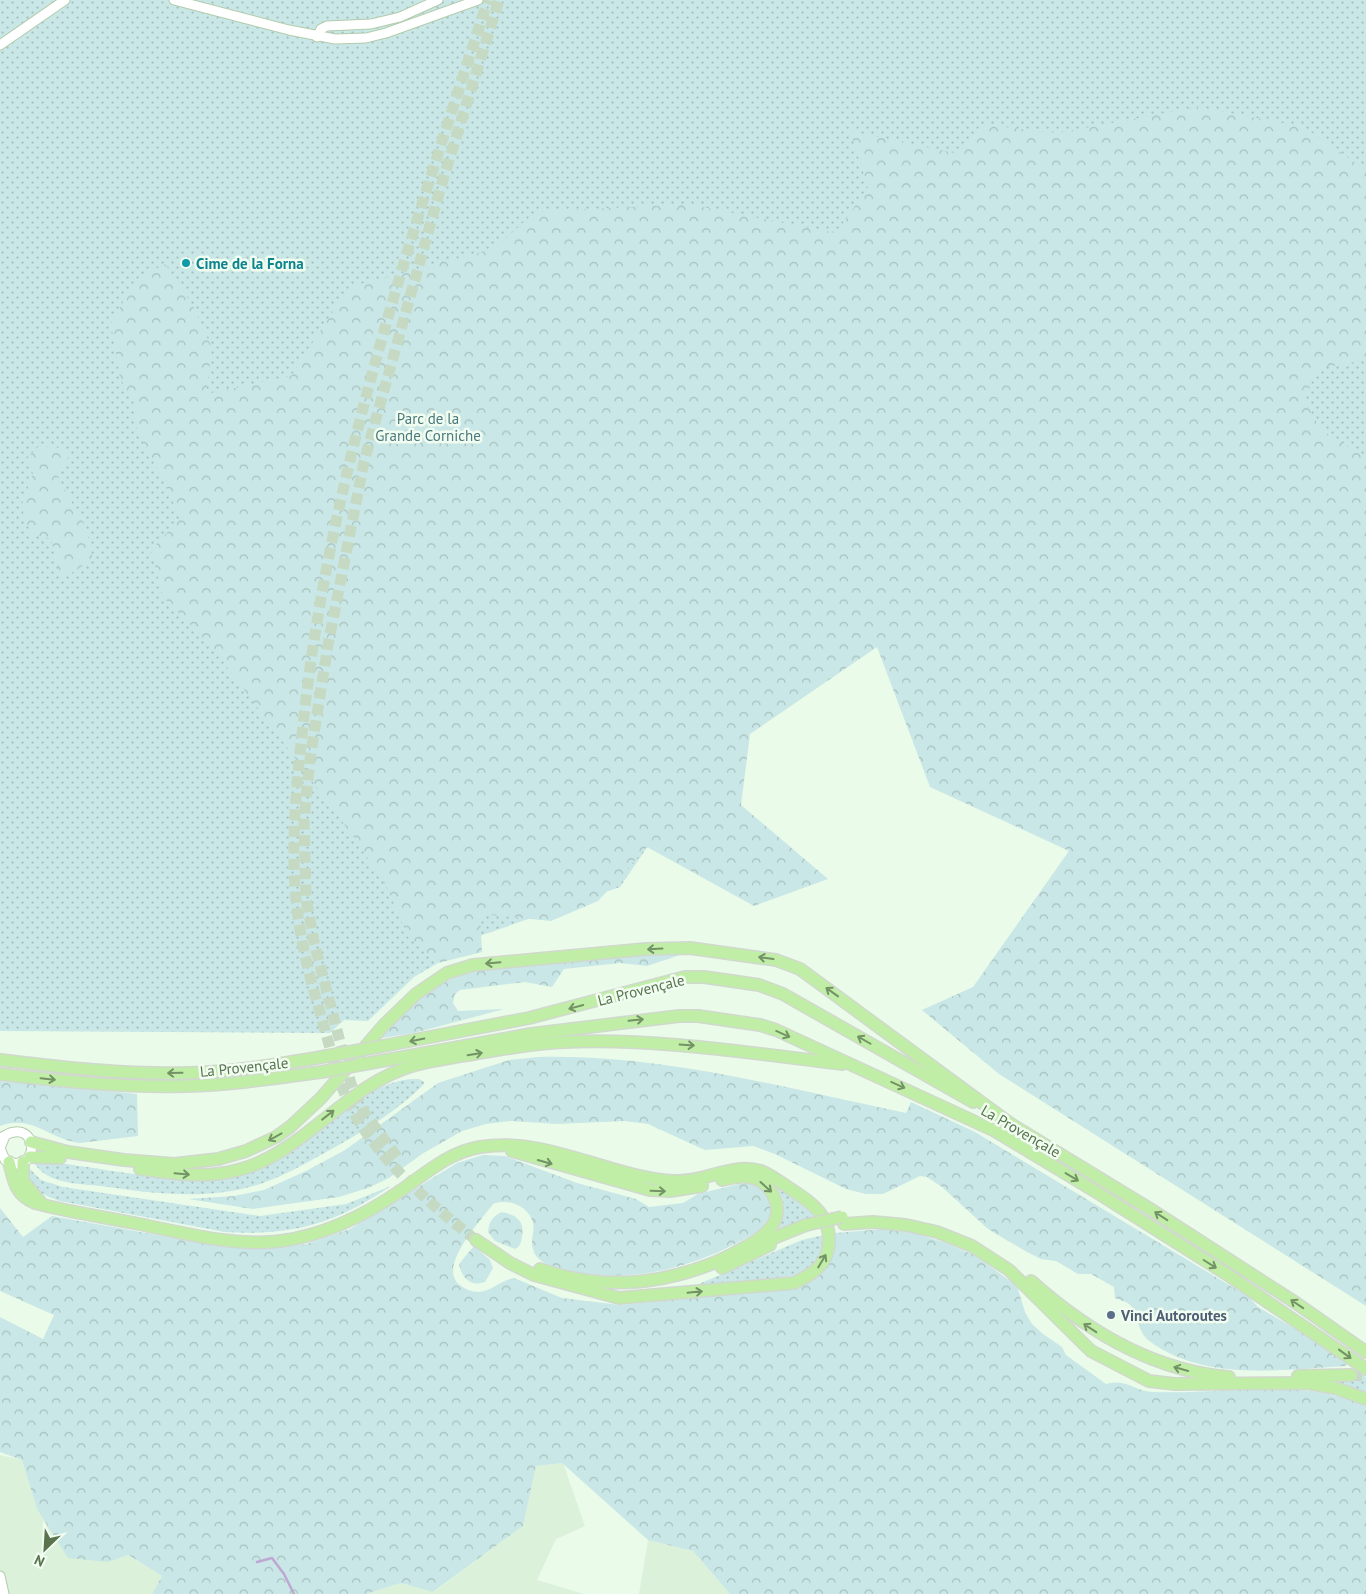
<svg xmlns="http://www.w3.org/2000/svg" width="1366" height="1594" font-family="'PT Sans',sans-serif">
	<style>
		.residential { fill: #dbf1d9 }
		.green { fill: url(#green-dots) }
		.forest { fill: url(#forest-crowns) }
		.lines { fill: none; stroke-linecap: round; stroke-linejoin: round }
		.stream { stroke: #bfa7d3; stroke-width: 2.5 }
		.highway-tunnel { stroke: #c6d9c3; stroke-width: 11; stroke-dasharray: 11 5.5; stroke-linecap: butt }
		.secondary-casing { stroke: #b2ccac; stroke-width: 11 }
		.highway-casing { stroke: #d1d8ce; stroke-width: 14 }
		.secondary { stroke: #fff; stroke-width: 9 }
		.highway { stroke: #c1eea7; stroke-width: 11 }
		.highway-bridge-casing { stroke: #d1d8ce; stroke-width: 14; stroke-linecap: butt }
		.highway-bridge { stroke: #c1eea7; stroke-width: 11 }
		.oneway { stroke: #739265 }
		.culture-dot { fill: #0f9aa8; stroke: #f0fdf0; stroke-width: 2 }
		.service-dot { fill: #5c6f8a; stroke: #f0fdf0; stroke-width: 2 }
		.labels { text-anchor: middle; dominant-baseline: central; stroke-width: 5; stroke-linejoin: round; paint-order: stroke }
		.culture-label { font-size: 15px; font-weight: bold; fill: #0d838f; stroke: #f0fdf0; text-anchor: start }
		.park-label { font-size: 15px; fill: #4c797d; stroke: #f0fdf0 }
		.street-label { font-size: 15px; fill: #59734f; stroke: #f0fdf0 }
		.service-label { font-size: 15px; font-weight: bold; fill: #4e5e75; stroke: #f0fdf0; text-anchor: start }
	</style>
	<defs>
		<pattern id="green-dots" width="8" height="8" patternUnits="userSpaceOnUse" patternTransform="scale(1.25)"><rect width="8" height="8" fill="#c9e7e6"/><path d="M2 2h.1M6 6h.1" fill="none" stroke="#a6c0bd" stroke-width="1.8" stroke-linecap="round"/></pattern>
		<pattern id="forest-crowns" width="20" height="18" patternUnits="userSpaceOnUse" patternTransform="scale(1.25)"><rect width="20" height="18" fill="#c9e7e6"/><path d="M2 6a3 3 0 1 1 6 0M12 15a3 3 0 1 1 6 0" fill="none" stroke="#a6c0bd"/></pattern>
	</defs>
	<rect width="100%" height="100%" fill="#eafbea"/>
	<g class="residential">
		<polygon points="0,1455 22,1460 37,1509 108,1562 127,1555 162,1576 152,1594 0,1594"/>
		<polygon points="563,1463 585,1526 556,1539 537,1580 584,1594 366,1594 401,1583 434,1592 523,1526 536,1466"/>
		<polygon points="648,1540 693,1551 730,1594 639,1594"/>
	</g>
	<g class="green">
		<polygon points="0,0 1366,0 1366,1283 1083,851 875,630 726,732 620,887 428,954 438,963 414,977 368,1021 344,1020 330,1033 0,1031"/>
		<path d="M 419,1079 L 424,1082 L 424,1084 C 400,1109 367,1129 337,1146 C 313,1159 289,1174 263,1183 C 211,1201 154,1194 101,1186 C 81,1184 47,1184 35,1164 L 37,1161 L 46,1161 C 101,1168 204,1191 254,1171 C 292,1155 334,1118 368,1093 C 384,1085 401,1078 419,1079 Z"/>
		<path d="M 30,1169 L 41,1180 L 63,1187 L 260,1216 L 346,1204 L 391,1186 C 335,1224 293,1236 225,1232 L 60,1201 C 46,1196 24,1188 30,1169 Z"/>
		<path d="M 779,1187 L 815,1216 L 777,1231 C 785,1217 787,1202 777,1188 Z"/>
		<path d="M 824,1235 C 825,1255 810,1270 793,1276 L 687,1289 L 802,1240 Z"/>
		<polygon points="1360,1372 1366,1377 1366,1394 1324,1382 1343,1378 1358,1380"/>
	</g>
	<g class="forest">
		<polygon points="1198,107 1304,127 1366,170 1366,360 1316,369 1305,401 1321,430 1366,457 1366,1306 999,1074 922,1010 973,987 1069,851 930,787 877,647 750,734 741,805 828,879 754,906 647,847 598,901 551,921 480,914 482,952 438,963 408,937 386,885 350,832 213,648 163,597 151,550 181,518 135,424 136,407 120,378 111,324 135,280 165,264 192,304 212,348 206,394 291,376 349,287 494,249 535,212 687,204 836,233 868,187 850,131 959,154 985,125 1058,133"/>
		<polygon points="39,446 62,448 70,455 56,474 86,528 93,559 61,580 51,539 31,534 21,507 33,474 27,458"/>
		<path d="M 658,953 L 683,954 L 647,966 L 620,963 L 564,969 L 552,987 L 525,982 L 460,990 L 455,994 L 453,1003 L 458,1011 L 504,1009 L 414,1033 L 376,1039 C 407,1004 434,981 481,969 Z"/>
		<path d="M 538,1057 C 662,1054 785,1088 906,1113 L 911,1102 L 975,1132 L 1249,1297 L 1258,1307 L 1309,1337 L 1348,1363 L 1345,1366 C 1281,1370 1203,1382 1148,1340 C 1136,1330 1138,1310 1129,1304 C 1125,1301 1119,1300 1115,1298 L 1114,1287 L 1091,1274 L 1078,1274 L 1056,1261 L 1041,1259 L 1027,1252 L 988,1229 L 942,1187 L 927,1177 L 920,1176 L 883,1194 L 866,1194 L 846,1189 L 775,1154 L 753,1146 L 705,1150 L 648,1124 L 624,1121 L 557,1124 L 511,1121 L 486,1124 L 462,1131 L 422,1154 L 389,1178 L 368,1188 L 339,1197 L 253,1209 L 188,1199 L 234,1196 L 264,1190 L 306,1171 L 345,1150 L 438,1083 L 509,1060 Z"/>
		<path d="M 0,1081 L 137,1094 L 138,1136 L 80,1143 C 50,1140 33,1114 0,1126 Z"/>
		<path d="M 483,1155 L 505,1156 L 577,1183 L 636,1199 L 649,1207 L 683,1203 L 698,1194 L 739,1184 L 751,1184 L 761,1189 L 767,1195 L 772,1211 C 765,1230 750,1236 733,1245 C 678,1273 612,1286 552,1266 C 543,1263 535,1258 533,1249 C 530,1241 535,1231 533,1223 C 529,1206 508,1198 493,1204 C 481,1221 436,1267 460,1285 C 465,1289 471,1292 478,1292 C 492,1291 501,1280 514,1278 L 562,1298 L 620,1305 L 776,1290 L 803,1286 L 821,1271 L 833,1257 L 835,1233 L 884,1229 L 914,1233 L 946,1243 L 976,1256 L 1017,1286 L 1025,1312 L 1032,1324 L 1043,1334 L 1062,1347 L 1066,1355 L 1106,1384 C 1128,1378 1133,1391 1153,1392 C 1224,1395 1300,1376 1366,1406 L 1366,1594 L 730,1594 L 693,1551 L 648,1540 L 562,1463 L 536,1466 L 523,1526 L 433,1592 L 401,1583 L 366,1594 L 152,1594 L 162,1576 L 128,1555 L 108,1562 L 68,1558 L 37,1509 L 22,1460 L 0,1452 L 0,1317 L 43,1339 L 54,1315 L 0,1291 L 0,1208 L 23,1237 L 52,1216 L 196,1242 L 259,1249 L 306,1244 L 350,1229 L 457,1163 Z"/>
		<path d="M 502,1212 C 516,1215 525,1221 522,1236 C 521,1242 521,1246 515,1249 L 495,1241 L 488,1232 C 489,1221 493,1216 502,1212 Z"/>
		<path d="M 474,1246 L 490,1260 L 493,1268 L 485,1282 C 470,1287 462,1278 459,1264 Z"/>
	</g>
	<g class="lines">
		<polyline class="stream" points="257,1562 272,1558 284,1574 294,1594"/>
		<g class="highway-tunnel">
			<polyline points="397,1157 364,1112 351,1084 314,942 306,898 304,820 310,759 328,645 364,462 441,186 499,0"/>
			<path d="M 476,1240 C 431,1205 386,1166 356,1117 C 339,1088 332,1054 323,1023 C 311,983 300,941 296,900 C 290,836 298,771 305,707 C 333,466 413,230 488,0"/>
			<polyline points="1351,1375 1366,1376"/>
		</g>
		<defs>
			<g id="secondary">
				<polyline points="174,0 289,30 335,39 366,38 386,33 478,0"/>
				<polyline points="317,37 321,29 327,26 371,24 400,17 438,0"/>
				<polyline points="0,45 65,0"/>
				<path d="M 0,1138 C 5,1136 9,1132 15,1132 C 31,1130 36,1149 27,1160 L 16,1164 L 5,1160 L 0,1148 L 5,1136"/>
				<polyline points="0,1576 4,1594"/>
			</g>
			<g id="highway">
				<polyline points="383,1046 529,1018 685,977 704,977 759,985 783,994 973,1102"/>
				<path d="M 0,1060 C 62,1067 124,1075 187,1073 C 234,1072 281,1064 327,1056"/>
				<polyline points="359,1065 531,1034 679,1016 698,1016 760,1025 776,1030 995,1131 1098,1193 1228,1275 1366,1369"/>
				<path d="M 0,1074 C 61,1081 124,1088 186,1086 C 231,1085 276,1078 321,1072"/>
				<polyline points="1006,1121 1150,1209 1296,1303 1366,1352"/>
				<polyline points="31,1142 68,1152 124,1160 174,1164 218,1159 246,1151 276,1137 290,1127 321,1098 384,1025 416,994 447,973 473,965 646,949 690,948 776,960 800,969 1012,1125"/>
				<polyline points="512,1151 650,1190 670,1191 702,1186"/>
				<polyline points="30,1157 60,1158"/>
				<path d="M 9,1162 C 14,1181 15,1195 35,1203 C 69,1212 104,1217 139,1224 C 184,1233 235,1247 281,1241 C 325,1235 364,1216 400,1191 C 425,1174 449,1152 480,1147 C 547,1136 610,1178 675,1181 C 705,1183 732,1162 761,1171 C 771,1175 780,1182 789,1188 C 812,1203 834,1217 828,1249 C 825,1267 809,1276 794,1283 L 619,1298 L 534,1275 L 510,1263 L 476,1240"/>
				<polyline points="23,1162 23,1181 41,1203"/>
				<path d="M 140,1169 C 173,1173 206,1179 238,1170 C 305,1153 346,1084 415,1065 C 434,1060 455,1057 474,1054 C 504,1049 534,1043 564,1042 C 657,1038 750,1053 842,1064"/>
				<path d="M 722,1180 C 733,1177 743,1175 753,1178 C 773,1184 785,1210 771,1227 C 760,1242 739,1250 723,1259"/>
				<polyline points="844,1224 873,1222 906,1225 937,1232 972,1246 1009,1270 1091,1351 1149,1381 1175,1384 1307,1383 1335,1388 1366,1399"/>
				<polyline points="759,1244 806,1225"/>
				<polyline points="722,1268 770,1245"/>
				<path d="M 540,1269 C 604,1292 668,1284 728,1257"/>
				<path d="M 1031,1281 C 1087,1331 1154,1371 1229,1377"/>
				<polyline points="1298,1376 1351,1375"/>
			</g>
		</defs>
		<use href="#secondary" class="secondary-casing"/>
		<use href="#highway" class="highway-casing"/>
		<use href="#secondary" class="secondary"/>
		<use href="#highway" class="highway"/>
		<defs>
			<g id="highway-bridge">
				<polyline points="327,1056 383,1046"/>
				<polyline points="321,1072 359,1065"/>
				<polyline points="806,1225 842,1217"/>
			</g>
		</defs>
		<use href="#highway-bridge" class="highway-bridge-casing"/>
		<use href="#highway-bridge" class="highway-bridge"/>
	</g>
	<defs><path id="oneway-shaft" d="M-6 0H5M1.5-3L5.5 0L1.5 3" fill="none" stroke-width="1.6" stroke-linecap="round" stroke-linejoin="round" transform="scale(1.25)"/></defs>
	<g class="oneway">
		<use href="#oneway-shaft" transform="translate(655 949) rotate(177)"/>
		<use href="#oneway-shaft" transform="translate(766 958) rotate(-172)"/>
		<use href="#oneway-shaft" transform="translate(493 963) rotate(175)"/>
		<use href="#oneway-shaft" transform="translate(832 992) rotate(-144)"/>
		<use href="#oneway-shaft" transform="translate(576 1007) rotate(165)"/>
		<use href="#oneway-shaft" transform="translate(636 1020) rotate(-6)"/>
		<use href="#oneway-shaft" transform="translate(783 1034) rotate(24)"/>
		<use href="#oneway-shaft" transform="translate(417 1040) rotate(169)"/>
		<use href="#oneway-shaft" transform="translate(864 1040) rotate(-150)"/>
		<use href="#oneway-shaft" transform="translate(687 1045) rotate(4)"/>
		<use href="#oneway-shaft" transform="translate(475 1054) rotate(-9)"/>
		<use href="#oneway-shaft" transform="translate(175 1073) rotate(179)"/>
		<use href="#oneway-shaft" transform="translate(48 1079) rotate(6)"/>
		<use href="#oneway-shaft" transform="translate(898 1085) rotate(24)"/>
		<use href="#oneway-shaft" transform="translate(328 1115) rotate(-38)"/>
		<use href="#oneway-shaft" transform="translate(275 1137) rotate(151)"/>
		<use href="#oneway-shaft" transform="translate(545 1162) rotate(16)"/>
		<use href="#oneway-shaft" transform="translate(182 1174) rotate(5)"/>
		<use href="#oneway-shaft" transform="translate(1072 1177) rotate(31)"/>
		<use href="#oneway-shaft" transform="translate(766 1187) rotate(42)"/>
		<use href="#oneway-shaft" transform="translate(658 1191) rotate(2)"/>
		<use href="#oneway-shaft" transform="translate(1161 1216) rotate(-147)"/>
		<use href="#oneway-shaft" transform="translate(822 1261) rotate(-59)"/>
		<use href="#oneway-shaft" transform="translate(1210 1264) rotate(32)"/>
		<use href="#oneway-shaft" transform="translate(695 1292) rotate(-6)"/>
		<use href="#oneway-shaft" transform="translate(1297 1304) rotate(-146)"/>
		<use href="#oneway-shaft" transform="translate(1090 1328) rotate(-147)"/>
		<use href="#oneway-shaft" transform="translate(1345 1354) rotate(36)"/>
		<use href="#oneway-shaft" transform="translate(1181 1369) rotate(-164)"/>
	</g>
	<circle class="culture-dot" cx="186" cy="263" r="5"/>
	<circle class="service-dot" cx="1111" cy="1315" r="5"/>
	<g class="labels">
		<g class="culture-label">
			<text x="196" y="263">Cime de la Forna</text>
		</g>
		<g class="park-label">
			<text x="428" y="418">Parc de la<tspan x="428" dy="17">Grande Corniche</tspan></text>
		</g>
		<g class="street-label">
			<text transform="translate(641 990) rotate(-14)">La Provençale</text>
			<text transform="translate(244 1067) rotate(-6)">La Provençale</text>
			<text transform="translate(1021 1131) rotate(30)">La Provençale</text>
		</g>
		<g class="service-label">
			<text x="1121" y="1315">Vinci Autoroutes</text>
		</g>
	</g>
	<g transform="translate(45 1549) rotate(205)" stroke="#f0fdf0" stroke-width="4" paint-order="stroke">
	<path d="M0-4L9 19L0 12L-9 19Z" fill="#59734f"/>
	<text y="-8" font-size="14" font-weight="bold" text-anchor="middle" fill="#59734f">N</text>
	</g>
</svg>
